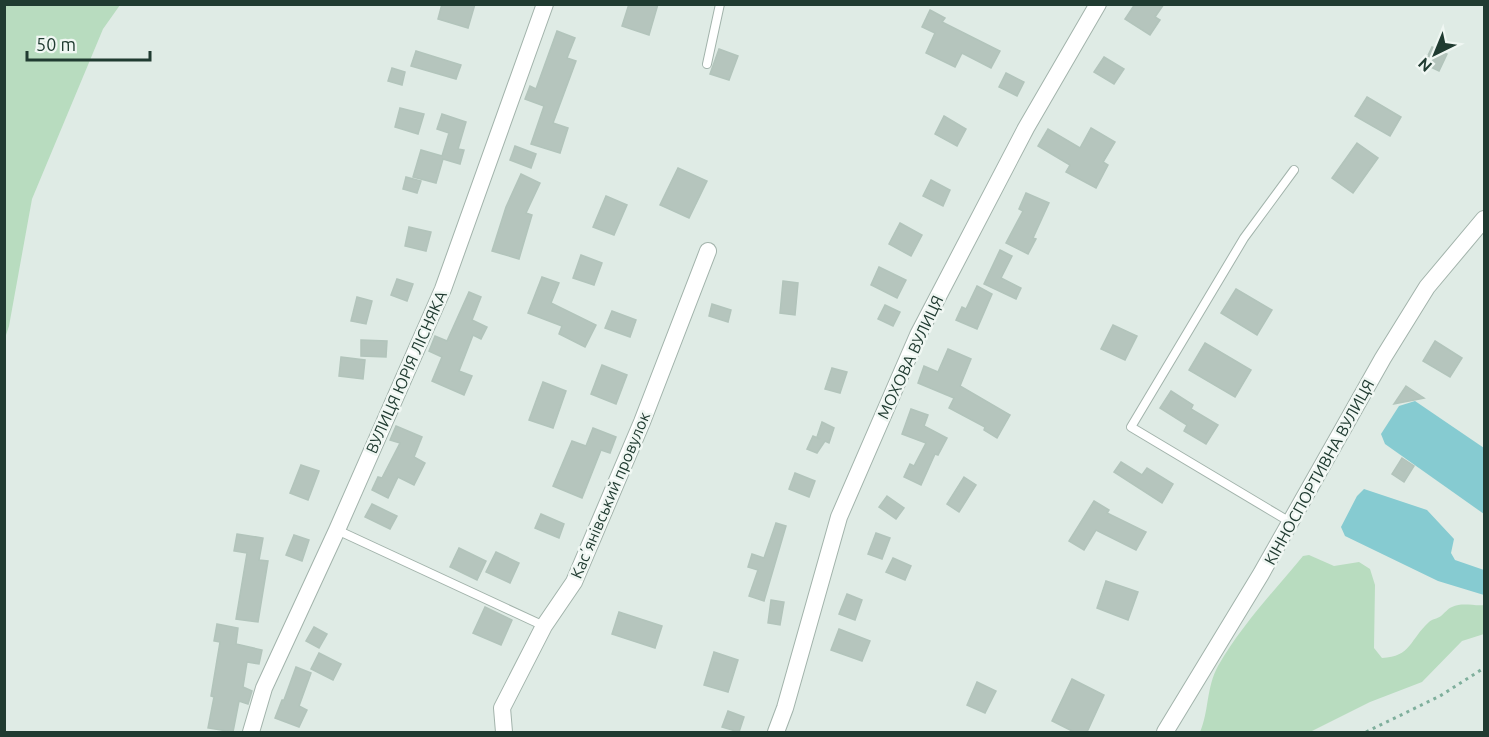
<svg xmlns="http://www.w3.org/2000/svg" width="1489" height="737" font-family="Ubuntu,sans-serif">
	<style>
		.green { fill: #b8dcbf }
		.water { fill: #86cbd1 }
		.building { fill: #b5c5bd; stroke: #b2c4bb; stroke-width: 1.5 }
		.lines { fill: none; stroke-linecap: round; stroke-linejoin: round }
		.lane-casing { stroke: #a2b3ab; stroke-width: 10 }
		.street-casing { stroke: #a2b3ab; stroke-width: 18 }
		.path { stroke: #7faf9c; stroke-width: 3; stroke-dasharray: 3 4.5; stroke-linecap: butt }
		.lane { stroke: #fff; stroke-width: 8 }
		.street { stroke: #fff; stroke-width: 16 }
		.labels { text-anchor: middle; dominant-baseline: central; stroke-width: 5; stroke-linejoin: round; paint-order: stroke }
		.street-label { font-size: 16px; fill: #203b31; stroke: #f0f7f3 }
	</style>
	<rect width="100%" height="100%" fill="#dfebe5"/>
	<g class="green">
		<polygon points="5,4 120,5 103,29 32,199 9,326 5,338"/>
		<path d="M 1309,555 L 1334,566 L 1359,562 L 1370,569 L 1375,585 L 1374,648 L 1382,658 C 1411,657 1410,639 1429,622 C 1432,619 1437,619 1441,616 C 1445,613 1447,609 1452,607 C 1462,602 1473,606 1484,605 L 1484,634 L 1462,641 L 1422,682 L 1370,702 L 1310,732 L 1200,732 C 1209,712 1206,688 1218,666 C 1241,626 1274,591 1303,556 Z"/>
	</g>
	<g class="water">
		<polygon points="1415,401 1484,448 1484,514 1385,444 1381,434 1399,406"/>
		<polygon points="1364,489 1427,510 1454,539 1451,553 1455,560 1484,570 1484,595 1438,581 1345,536 1341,527 1357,496"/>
	</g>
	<g class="building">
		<polygon points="442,4 475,4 468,28 438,19"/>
		<polygon points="629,4 658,4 649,35 622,26"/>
		<polygon points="1135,4 1164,4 1155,17 1160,20 1150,35 1125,19"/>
		<polygon points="930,10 945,18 942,22 1000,51 991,68 962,53 955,67 926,53 935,33 922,27"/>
		<polygon points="557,31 575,38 567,58 576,61 553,123 568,128 560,153 531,144 544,106 525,99 530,86 536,89"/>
		<polygon points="1432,47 1447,54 1439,71 1424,64"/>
		<polygon points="719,49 738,56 729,80 710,74"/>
		<polygon points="416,51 461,65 456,79 411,66"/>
		<polygon points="1104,57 1124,69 1114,84 1094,72"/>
		<polygon points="392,68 405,72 402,85 388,81"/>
		<polygon points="1006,73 1024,82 1017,96 999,87"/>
		<polygon points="1367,97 1401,117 1390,136 1355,116"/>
		<polygon points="400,108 424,114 418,134 395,127"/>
		<polygon points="442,114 466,122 458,149 464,150 460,164 443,159 436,183 413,177 421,150 442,156 449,133 437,129"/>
		<polygon points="944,116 966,129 957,146 935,134"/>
		<polygon points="1091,128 1115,142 1103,162 1108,165 1096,188 1066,172 1070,165 1038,146 1048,129 1080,148"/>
		<polygon points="1357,143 1378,158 1353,193 1332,178"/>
		<polygon points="515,146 536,154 531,168 510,160"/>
		<polygon points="678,168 707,181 689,218 660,205"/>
		<polygon points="521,174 540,183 526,213 532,215 519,259 492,251 506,207"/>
		<polygon points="406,177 421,181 417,193 403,189"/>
		<polygon points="931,180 950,190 943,206 923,196"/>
		<polygon points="1026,193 1049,203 1033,238 1036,239 1028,254 1006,243 1023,211 1019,209"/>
		<polygon points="606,196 627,205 614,235 593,227"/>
		<polygon points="900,223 922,235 911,256 889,244"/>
		<polygon points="409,227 431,232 426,251 405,246"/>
		<polygon points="1000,250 1012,256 1001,278 1021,288 1016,299 984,284"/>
		<polygon points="581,255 602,263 594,285 573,278"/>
		<polygon points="879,267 906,280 897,298 871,285"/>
		<polygon points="542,277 559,283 551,303 596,325 585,347 559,334 562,326 528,313"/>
		<polygon points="397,279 413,284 407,301 391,295"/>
		<polygon points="783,281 798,283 795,315 780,313"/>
		<polygon points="977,286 992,294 977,329 956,320 962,307 966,309"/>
		<polygon points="1236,289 1272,310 1257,335 1221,313"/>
		<polygon points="469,292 481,297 472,320 487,327 481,339 473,335 459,371 472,376 464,395 432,381 442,357 429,351 435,336 447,341"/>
		<polygon points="357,297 372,301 366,324 351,321"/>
		<polygon points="712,304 731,310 728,322 709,316"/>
		<polygon points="885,305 900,312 893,326 878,319"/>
		<polygon points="612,311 636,320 630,337 605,328"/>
		<polygon points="1113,325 1137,336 1125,360 1101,349"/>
		<polygon points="361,340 387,341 386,357 361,356"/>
		<polygon points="1435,341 1462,358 1450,377 1423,361"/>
		<polygon points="1205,343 1251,370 1235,397 1189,370"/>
		<polygon points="948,349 971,359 960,386 1010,415 997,438 984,430 985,427 949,408 954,398 918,383 924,366 938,372"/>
		<polygon points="341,357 365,360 363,379 339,376"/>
		<polygon points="602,365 627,375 616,404 591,394"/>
		<polygon points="832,368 847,372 840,393 825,389"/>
		<polygon points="543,382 566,391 553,428 529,420"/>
		<polygon points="1406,386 1424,398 1394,404"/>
		<polygon points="1171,391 1193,405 1191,409 1218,425 1206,444 1184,431 1187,425 1160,408"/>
		<polygon points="911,409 928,415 924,426 947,438 938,455 935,454 921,485 904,477 910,464 914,466 926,443 902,434"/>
		<polygon points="822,422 834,428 829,443 825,441 817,453 807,449 813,436 820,439 817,437"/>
		<polygon points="396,426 422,437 414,457 425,463 414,485 398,477 388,498 372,490 378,477 382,478 400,443 390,440"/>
		<polygon points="593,428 616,437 610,453 601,450 582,498 553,486 572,441 586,446"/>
		<polygon points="1402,458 1414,466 1404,482 1392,474"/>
		<polygon points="1121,462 1142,475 1147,468 1173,484 1162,503 1114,472"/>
		<polygon points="301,465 319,471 308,500 290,493"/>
		<polygon points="795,473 815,481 809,497 789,489"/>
		<polygon points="964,477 976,485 959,512 947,504"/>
		<polygon points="887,496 904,508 896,519 879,507"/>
		<polygon points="1094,501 1109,510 1107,513 1146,532 1136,550 1096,530 1084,550 1069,541"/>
		<polygon points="372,504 397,516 390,529 365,517"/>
		<polygon points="541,514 564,524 559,538 535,528"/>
		<polygon points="776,523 786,526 764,601 749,596 758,570 748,567 752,554 764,558"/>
		<polygon points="876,533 890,538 882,559 868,554"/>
		<polygon points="237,534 263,538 259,560 268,561 258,622 236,619 247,553 234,551"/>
		<polygon points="294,535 309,540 302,561 286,555"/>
		<polygon points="459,548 486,561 477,580 450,567"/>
		<polygon points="496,552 519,563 510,583 486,572"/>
		<polygon points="893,558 911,566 905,580 886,572"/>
		<polygon points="1106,581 1138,592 1128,620 1097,608"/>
		<polygon points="847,594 862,600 855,620 839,614"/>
		<polygon points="771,600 784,602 780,625 768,623"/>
		<polygon points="485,607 512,620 501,645 473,633"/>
		<polygon points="619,612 662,626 655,648 612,634"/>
		<polygon points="217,624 238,628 236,644 262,650 259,664 247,662 243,687 252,691 248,704 239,701 233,732 208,728 214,697 211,696 220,642 214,641"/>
		<polygon points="314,627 327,634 319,648 306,641"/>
		<polygon points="839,629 870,641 862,661 831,650"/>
		<polygon points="714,652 738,660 728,692 704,685"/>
		<polygon points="319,653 341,664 333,680 311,669"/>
		<polygon points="296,667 311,673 299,706 307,710 299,727 275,718 282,700 284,700"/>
		<polygon points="1072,679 1104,695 1087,732 1074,732 1052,721"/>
		<polygon points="977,682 996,691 985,713 967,705"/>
		<polygon points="728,711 744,717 739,732 722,727"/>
	</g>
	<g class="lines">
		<defs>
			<g id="lane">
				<polyline points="707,64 720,4"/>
				<polyline points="1290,522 1131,427 1244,238 1294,170"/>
				<polyline points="337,530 544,626"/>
			</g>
			<g id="street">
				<polyline points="251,732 264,688 337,530 443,289 545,4"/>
				<polyline points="504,732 502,708 544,626 574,582 642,422 708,251"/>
				<polyline points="776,732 785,708 839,517 918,335 1026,128 1098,4"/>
				<polyline points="1165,732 1261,574 1383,358 1427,287 1484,219"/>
			</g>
		</defs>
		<use href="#lane" class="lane-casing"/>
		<use href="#street" class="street-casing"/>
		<polyline class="path" points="1366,732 1440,696 1484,668"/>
		<use href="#lane" class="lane"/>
		<use href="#street" class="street"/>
	</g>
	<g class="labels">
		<g class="street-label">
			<text transform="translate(910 357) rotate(-65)">МОХОВА ВУЛИЦЯ</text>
			<text transform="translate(406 372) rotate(-66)">ВУЛИЦЯ ЮРІЯ ЛІСНЯКА</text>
			<text transform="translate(1319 472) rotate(-61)">КІННОСПОРТИВНА ВУЛИЦЯ</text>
			<text transform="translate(610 495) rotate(-67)">Касʼянівський провулок</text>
		</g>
	</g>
	<rect width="1489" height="737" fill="none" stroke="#203b31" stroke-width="12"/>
	<g transform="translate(1435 54) rotate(223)" stroke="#f0f7f3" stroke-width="4.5" paint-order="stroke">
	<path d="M0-4.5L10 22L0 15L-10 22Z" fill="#203b31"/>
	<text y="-9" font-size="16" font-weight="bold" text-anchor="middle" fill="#203b31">N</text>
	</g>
	<path d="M27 51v9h123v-9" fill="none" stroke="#203b31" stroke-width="3"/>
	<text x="36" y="51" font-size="18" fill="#203b31" stroke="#f0f7f3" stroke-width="4.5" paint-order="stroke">50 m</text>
</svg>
